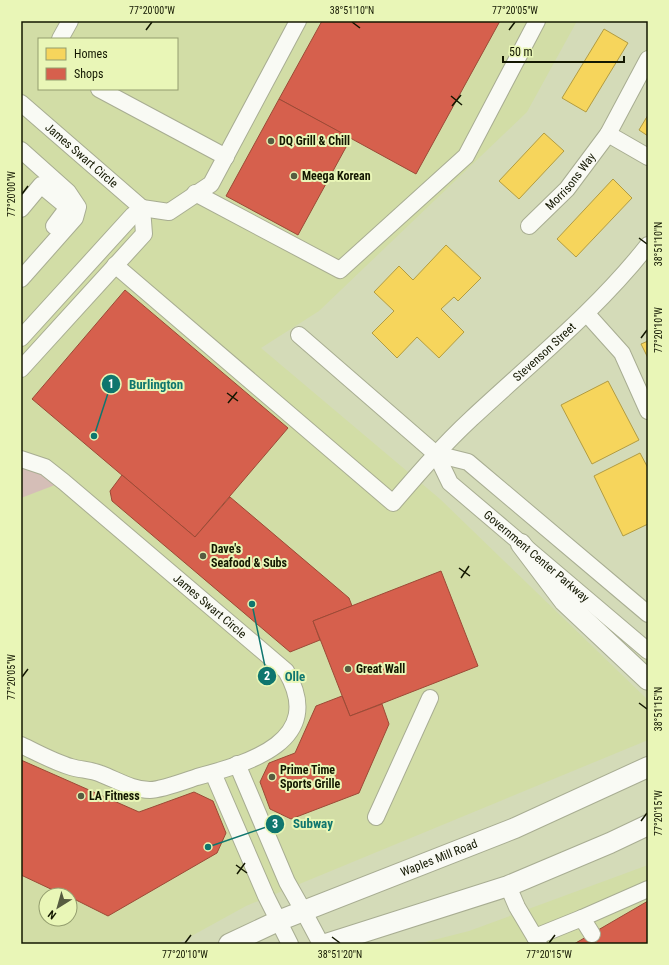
<svg xmlns="http://www.w3.org/2000/svg" width="669" height="965" font-family="'Roboto Condensed',sans-serif">
	<style>
		.built { fill: #d2dda6; fill-rule: evenodd }
		.green { fill: #d5beb7 }
		.homes { fill: #f6d55c; stroke: #b29c41 }
		.shops { fill: #d6604d; stroke: #9c4a36 }
		.lines { fill: none; stroke-linecap: round; stroke-linejoin: round }
		.minor-casing { stroke: #a8ad92; stroke-width: 18 }
		.major-casing { stroke: #a8ad92; stroke-width: 22 }
		.minor { stroke: #f9faf4; stroke-width: 16 }
		.major { stroke: #f9faf4; stroke-width: 20 }
		.ticks { fill: none; stroke: #131701; stroke-width: 1.5 }
		.poi-dot { fill: #575c41; stroke: #e9f6b7; stroke-width: 1.5 }
		.labels { text-anchor: middle; dominant-baseline: central; stroke-width: 4; stroke-linejoin: round; paint-order: stroke }
		.poi-label { font-size: 12px; font-weight: bold; fill: #131701; stroke: #e9f6b7; text-anchor: start }
		.street-label { font-size: 12px; fill: #131701; stroke: #e9f6b7 }
		.leader { fill: none; stroke: #0f766e; stroke-width: 1.5 }
		.callout-dot { fill: #0f766e; stroke: #e9f6b7; stroke-width: 1.5 }
		.mark-label { font-size: 12px; text-anchor: middle; font-weight: bold; fill: #fff }
		.callout-label { font-size: 13px; text-anchor: middle; font-weight: bold; fill: #0f766e; stroke: #e9f6b7; stroke-width: 4; stroke-linejoin: round; paint-order: stroke }
		.neatline { fill: none; stroke: #131701; stroke-width: 1.5 }
		.ticks-label { font-size: 10px; text-anchor: middle; fill: #131701 }
	</style>
	<rect width="100%" height="100%" fill="#d4dbb8"/>
	<g class="built">
		<path d="M 21,21 L 577,21 L 527,112 L 319,311 L 261,348 L 440,499 L 648,700 L 648,740 L 246,906 L 177,944 L 21,944 ZM 39,39 L 177,39 L 177,89 L 39,89 ZM 46,895 L 70,895 L 70,919 L 46,919 Z"/>
		<polygon points="648,865 648,944 418,944 469,931"/>
	</g>
	<polygon class="green" points="21,465 39,472 55,485 21,498"/>
	<g class="homes">
		<polygon points="604,29 628,43 586,112 562,98"/>
		<polygon points="648,115 648,136 639,130"/>
		<polygon points="544,133 564,151 519,199 499,181"/>
		<polygon points="613,179 632,198 576,257 557,239"/>
		<polygon points="446,245 481,278 458,301 454,297 441,309 464,332 439,358 417,337 397,358 372,333 394,311 374,292 399,266 413,280"/>
		<polygon points="648,341 648,358 641,344"/>
		<polygon points="608,381 639,440 592,464 561,405"/>
		<polygon points="640,453 648,468 648,524 623,536 594,476"/>
	</g>
	<g class="shops">
		<polygon points="322,21 500,21 416,174 279,99"/>
		<polygon points="279,99 351,138 298,235 226,196"/>
		<polygon points="125,290 288,428 195,537 32,399"/>
		<polygon points="122,475 195,537 230,497 349,598 352,606 313,621 320,640 290,652 112,501 110,491"/>
		<polygon points="441,571 478,666 350,716 313,621"/>
		<polygon points="342,696 350,716 382,704 389,724 359,793 291,819 270,809 260,782 269,763 295,753 316,706"/>
		<polygon points="21,760 139,812 194,792 213,801 226,833 217,853 108,916 76,900 70,914 70,895 53,895 55,891 21,875"/>
		<polygon points="648,901 648,944 574,944"/>
	</g>
	<g class="lines">
		<defs>
			<g id="minor">
				<polyline points="60,39 70,21"/>
				<polyline points="99,89 226,157"/>
				<path id="s1" d="M 21,103 L 142,208"/>
				<polyline points="608,134 648,157"/>
				<polyline points="21,150 68,192 78,207 75,218 21,279"/>
				<polyline points="195,193 340,270 466,156 537,21"/>
				<polyline points="21,209 41,185 65,205 66,210 54,226"/>
				<path id="s2" d="M 529,226 L 567,189 L 608,134 L 648,59"/>
				<path id="s3" d="M 115,265 L 393,503 C 418,474 443,445 471,419 C 532,362 597,310 648,245"/>
				<polyline points="587,314 622,353 648,411"/>
				<path id="s4" d="M 299,335 L 436,454 L 450,483 L 648,651"/>
				<polyline points="21,338 133,215 142,208 169,212 211,184 298,21"/>
				<polyline points="21,369 144,234 142,208"/>
				<polyline points="436,454 468,462 648,614"/>
				<path id="s5" d="M 21,459 L 45,467 L 64,482 L 286,671 C 327,741 249,763 197,777 C 185,781 161,790 150,790 C 133,790 117,780 101,774 C 92,770 81,770 71,767 C 54,762 38,753 21,745"/>
				<polyline points="237,764 287,882 304,912 321,944"/>
				<polyline points="213,773 266,896 290,944"/>
				<polyline points="376,817 430,698"/>
				<polyline points="508,886 517,907 539,944"/>
				<polyline points="582,918 648,889"/>
				<polyline points="535,937 582,918 592,934"/>
			</g>
			<g id="major">
				<polyline points="521,544 564,601 648,680"/>
				<path id="s6" d="M 229,944 L 278,921 L 515,828 L 648,767"/>
				<polyline points="326,944 508,886 610,843 648,825"/>
			</g>
		</defs>
		<use href="#minor" class="minor-casing"/>
		<use href="#major" class="major-casing"/>
		<use href="#minor" class="minor"/>
		<use href="#major" class="major"/>
	</g>
	<path class="ticks" d="M 352,22 L 360,28M 146,30 L 152,22M 509,30 L 515,22M 451,96 L 462,105M 452,106 L 461,95M 22,194 L 28,186M 639,238 L 647,244M 641,338 L 647,330M 227,393 L 238,401M 228,403 L 237,392M 459,568 L 470,576M 461,578 L 469,566M 22,677 L 28,669M 639,703 L 647,709M 641,821 L 647,813M 236,865 L 247,873M 237,874 L 245,863M 332,937 L 340,943M 185,943 L 191,935M 549,943 L 555,935"/>
	<g class="poi-dot">
		<circle cx="271" cy="141" r="4"/>
		<circle cx="294" cy="176" r="4"/>
		<circle cx="203" cy="556" r="4"/>
		<circle cx="348" cy="669" r="4"/>
		<circle cx="272" cy="777" r="4"/>
		<circle cx="81" cy="796" r="4"/>
	</g>
	<g class="labels">
		<g class="poi-label">
			<text x="279" y="141">DQ Grill &amp; Chill</text>
			<text x="302" y="176">Meega Korean</text>
			<text x="211" y="549">Dave's<tspan x="211" dy="14">Seafood &amp; Subs</tspan></text>
			<text x="356" y="669">Great Wall</text>
			<text x="280" y="770">Prime Time<tspan x="280" dy="14">Sports Grille</tspan></text>
			<text x="89" y="796">LA Fitness</text>
		</g>
		<g class="street-label">
			<text stroke="none"><textPath href="#s1" startOffset="80">James Swart Circle</textPath></text>
			<text stroke="none"><textPath href="#s2" startOffset="61">Morrisons Way</textPath></text>
			<text stroke="none"><textPath href="#s3" startOffset="580">Stevenson Street</textPath></text>
			<text stroke="none"><textPath href="#s4" startOffset="327">Government Center Parkway</textPath></text>
			<text stroke="none"><textPath href="#s5" startOffset="241">James Swart Circle</textPath></text>
			<text stroke="none"><textPath href="#s6" startOffset="227">Waples Mill Road</textPath></text>
		</g>
	</g>
	<path class="leader" d="M94 436L111 384M252 604L267 676M208 847L275 824"/>
	<g class="callout-dot">
		<circle cx="94" cy="436" r="4"/>
		<circle cx="252" cy="604" r="4"/>
		<circle cx="208" cy="847" r="4"/>
		<circle cx="111" cy="384" r="10"/>
		<circle cx="267" cy="676" r="10"/>
		<circle cx="275" cy="824" r="10"/>
	</g>
	<g class="mark-label">
		<text x="111" y="388">1</text>
		<text x="267" y="680">2</text>
		<text x="275" y="828">3</text>
	</g>
	<g class="callout-label">
		<text x="156" y="389">Burlington</text>
		<text x="295" y="681">Olle</text>
		<text x="313" y="828">Subway</text>
	</g>
	<rect width="669" height="965" fill="none" stroke="#e9f6b7" stroke-width="44"/>
	<rect x="38" y="38" width="140" height="52" fill="#e9f6b7" stroke="#939d6e"/>
	<rect x="46" y="48" width="20" height="12" fill="#f6d55c" stroke="#939d6e"/>
	<text x="74" y="58" font-size="12" fill="#131701">Homes</text>
	<rect x="46" y="68" width="20" height="12" fill="#d6604d" stroke="#939d6e"/>
	<text x="74" y="78" font-size="12" fill="#131701">Shops</text>
	<g transform="translate(58 907) rotate(217)"><circle r="19" fill="#e9f6b7" stroke="#939d6e"/>
	<path d="M0-3L7 15L0 10L-7 15Z" fill="#575c41"/>
	<text y="-6" font-size="11" font-weight="bold" text-anchor="middle" fill="#131701">N</text>
	</g>
	<path d="M503 56v6h121v-6" fill="none" stroke="#131701" stroke-width="2"/>
	<text x="509" y="56" font-size="12" fill="#131701" stroke="#e9f6b7" stroke-width="3" paint-order="stroke">50 m</text>
	<rect x="22" y="22" width="625" height="921" class="neatline"/>
	<g class="ticks-label">
		<text x="152" y="14">77°20'00"W</text>
		<text x="352" y="14">38°51'10"N</text>
		<text x="515" y="14">77°20'05"W</text>
		<text transform="translate(11 194) rotate(-90)" y="4">77°20'00"W</text>
		<text transform="translate(658 244) rotate(-90)" y="4">38°51'10"N</text>
		<text transform="translate(658 330) rotate(-90)" y="4">77°20'10"W</text>
		<text transform="translate(11 677) rotate(-90)" y="4">77°20'05"W</text>
		<text transform="translate(658 709) rotate(-90)" y="4">38°51'15"N</text>
		<text transform="translate(658 813) rotate(-90)" y="4">77°20'15"W</text>
		<text x="185" y="958">77°20'10"W</text>
		<text x="340" y="958">38°51'20"N</text>
		<text x="549" y="958">77°20'15"W</text>
	</g>
</svg>
